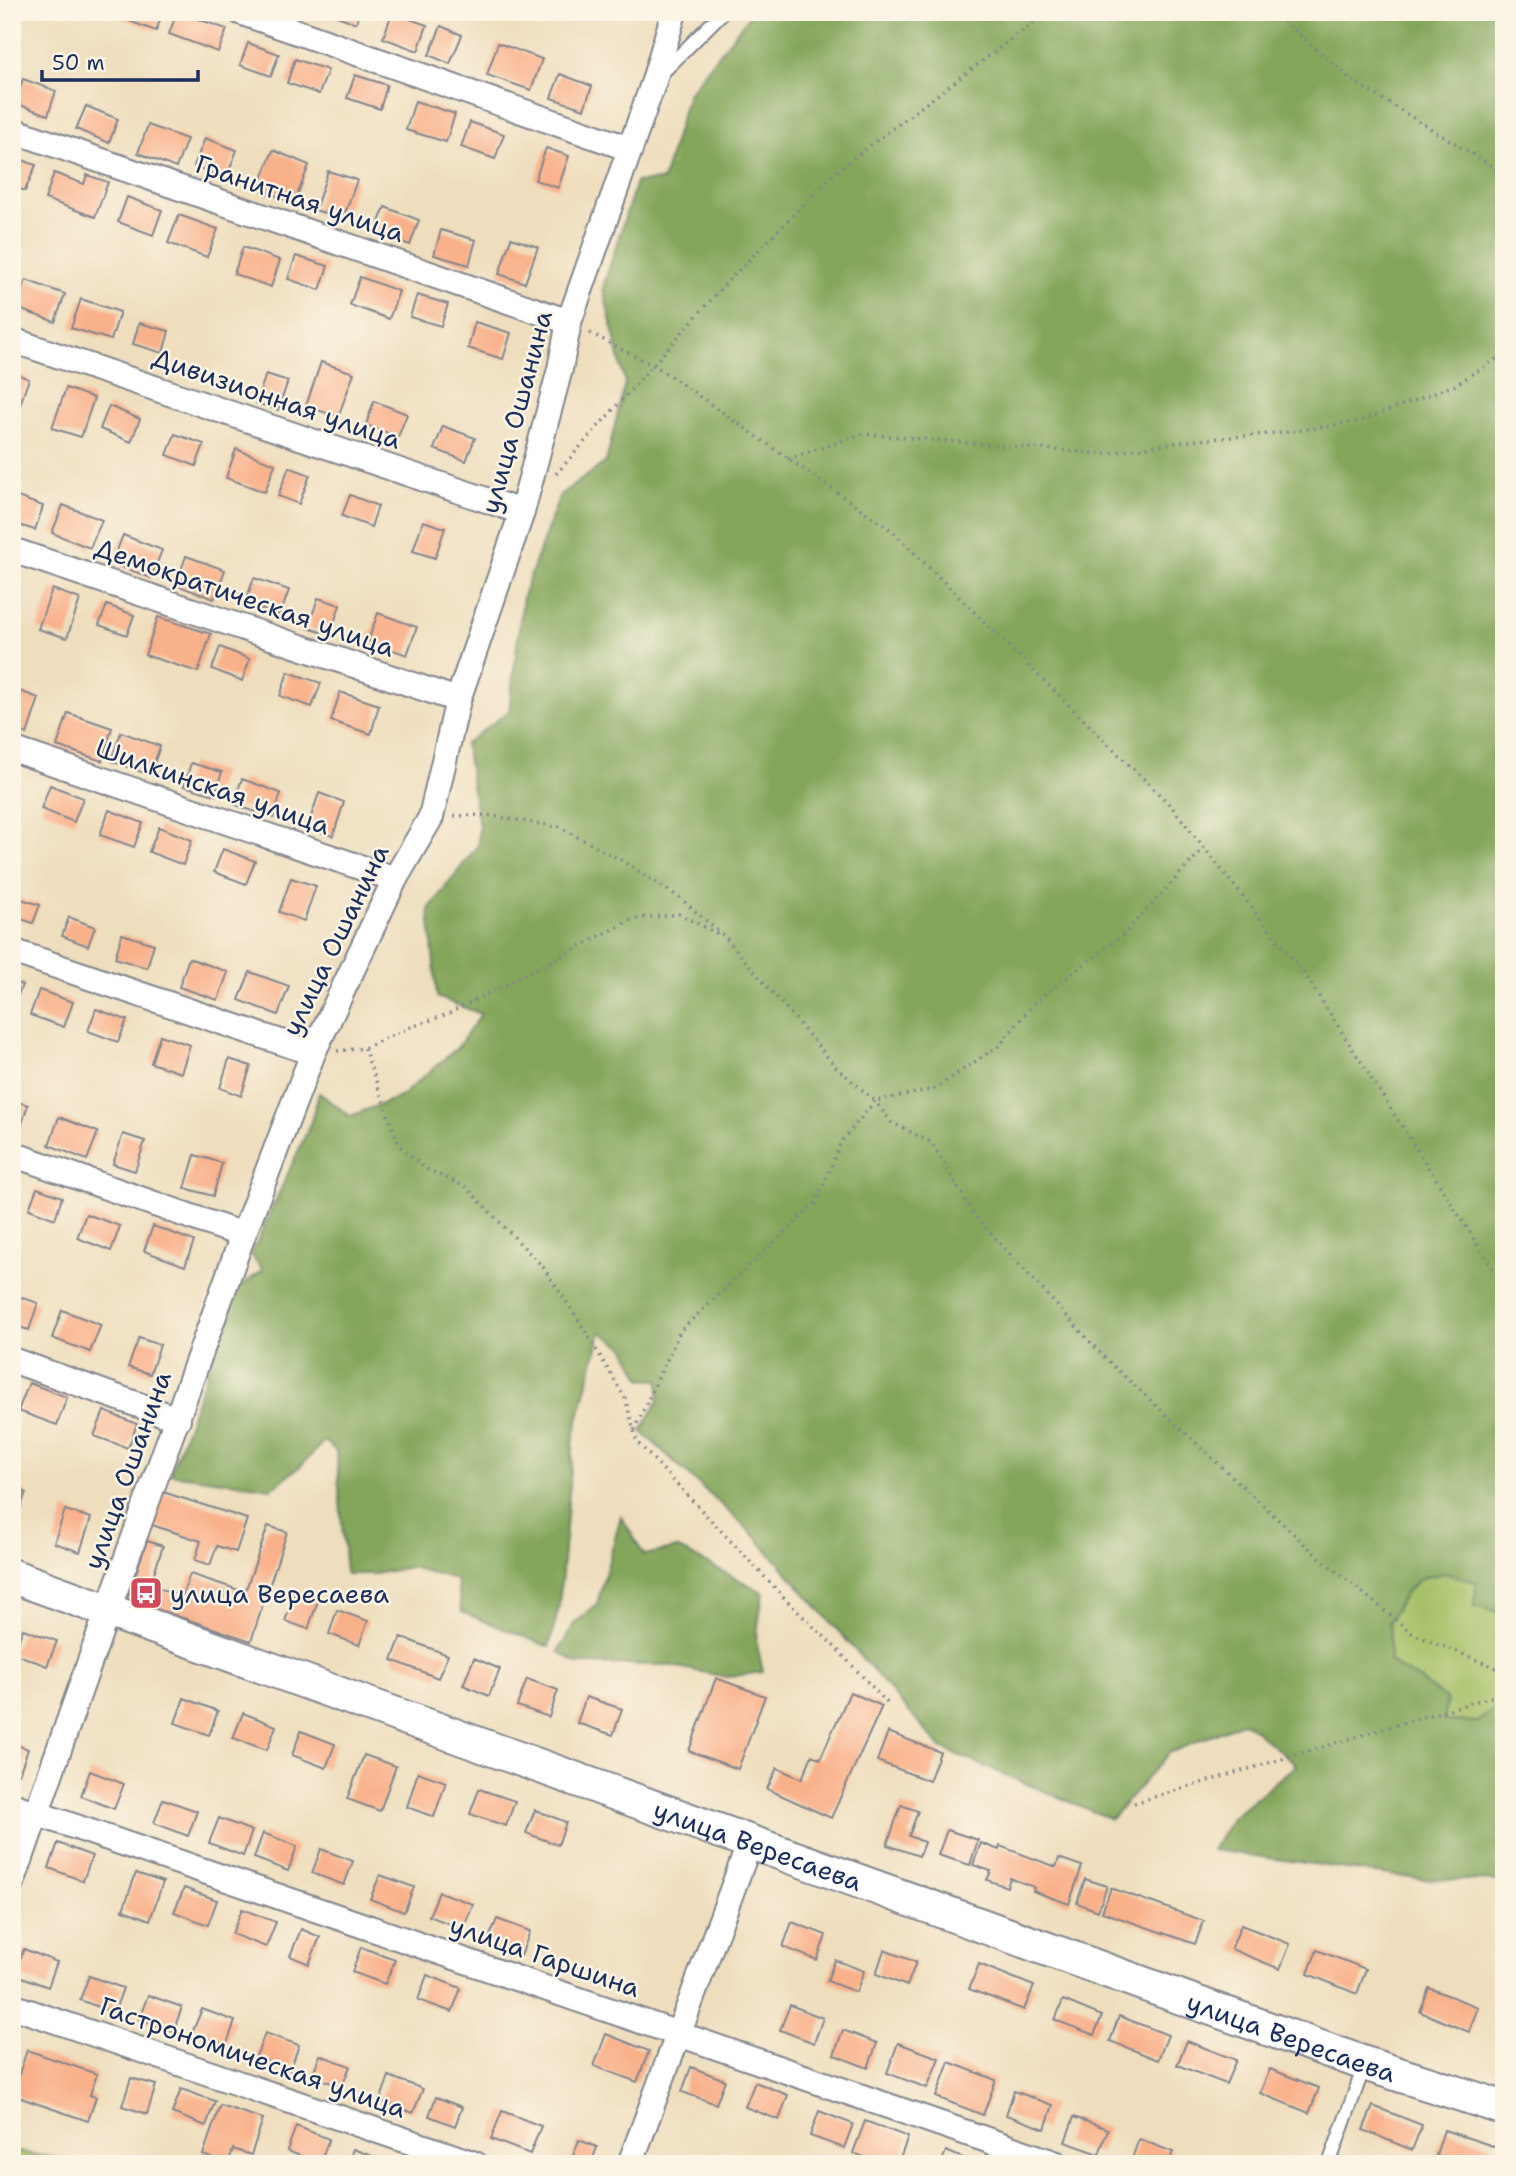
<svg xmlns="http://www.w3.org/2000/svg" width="1516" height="2176" font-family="'Shantell Sans',sans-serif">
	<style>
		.green { fill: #a4bf65; stroke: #607762; stroke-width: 2 }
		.forest { fill: #83a65a; stroke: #4f6a5c; stroke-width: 2 }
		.building { fill: #f9b18a }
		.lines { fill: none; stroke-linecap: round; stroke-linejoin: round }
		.lane-casing { stroke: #84868e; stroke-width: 16 }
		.street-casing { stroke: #84868e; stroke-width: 28 }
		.secondary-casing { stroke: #84868e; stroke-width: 37 }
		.path { stroke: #84868e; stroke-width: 3.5; stroke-dasharray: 2 5; stroke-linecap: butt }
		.lane { stroke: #fff; stroke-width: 12 }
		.street { stroke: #fff; stroke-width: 24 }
		.secondary { stroke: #fff; stroke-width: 33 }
		.labels { text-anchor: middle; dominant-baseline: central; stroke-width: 5; stroke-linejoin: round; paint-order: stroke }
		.street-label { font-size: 26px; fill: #1b2f5e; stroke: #fcf5e5 }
		.poi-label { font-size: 26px; fill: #1b2f5e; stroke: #fcf5e5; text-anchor: start }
	</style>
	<rect width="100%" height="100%" fill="#fcf5e5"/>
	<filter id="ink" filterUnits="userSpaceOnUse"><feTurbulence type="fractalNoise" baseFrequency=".0143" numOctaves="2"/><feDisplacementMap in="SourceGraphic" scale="14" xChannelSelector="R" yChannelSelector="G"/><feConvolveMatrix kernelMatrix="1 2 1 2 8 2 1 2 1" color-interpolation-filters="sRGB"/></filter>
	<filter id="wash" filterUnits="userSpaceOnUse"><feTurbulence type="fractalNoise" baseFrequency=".00686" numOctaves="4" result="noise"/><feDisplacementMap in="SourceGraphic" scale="28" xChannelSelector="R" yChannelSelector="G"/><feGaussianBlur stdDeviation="1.57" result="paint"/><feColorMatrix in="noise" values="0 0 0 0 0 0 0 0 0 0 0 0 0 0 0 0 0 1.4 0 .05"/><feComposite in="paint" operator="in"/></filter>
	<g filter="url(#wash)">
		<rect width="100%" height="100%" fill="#eedebd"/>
		<g class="green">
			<polygon points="1445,1573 1477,1582 1475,1606 1504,1614 1504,1705 1500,1705 1477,1722 1443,1721 1446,1700 1421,1681 1390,1662 1389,1621 1406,1592 1421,1578"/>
			<polygon points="12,2151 68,2160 67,2164 12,2164"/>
		</g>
		<g class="forest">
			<polygon points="752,12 1504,12 1504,1614 1475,1606 1476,1582 1444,1573 1421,1578 1406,1592 1389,1621 1390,1662 1421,1681 1447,1700 1443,1721 1477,1722 1500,1705 1504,1705 1504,1881 1418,1879 1212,1850 1233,1817 1296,1765 1245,1722 1169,1753 1111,1819 941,1748 755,1536 641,1431 659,1400 659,1380 642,1379 624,1347 601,1332 574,1436 559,1606 549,1647 462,1612 456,1579 410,1567 375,1574 346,1574 336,1451 324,1441 303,1464 272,1488 170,1474 237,1289 263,1270 251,1255 310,1125 319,1093 350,1116 400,1097 457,1048 481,1014 437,997 429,909 478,845 479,826 465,744 509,711 523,596 560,495 606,462 625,383 603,288 636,182 663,180 688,94"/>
			<polygon points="621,1516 644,1555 677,1548 763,1592 756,1640 763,1672 727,1677 667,1665 578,1664 558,1652 574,1624 597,1604"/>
		</g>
		<g id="blocks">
			<g class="building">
				<polygon points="105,12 163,12 156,31"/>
				<polygon points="177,12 227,29 218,52 169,34"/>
				<polygon points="326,12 359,12 356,23"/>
				<polygon points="392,13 427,25 418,51 383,38"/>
				<polygon points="441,26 462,35 450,64 429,55"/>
				<polygon points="248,43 279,54 271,76 240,65"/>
				<polygon points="498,43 542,59 531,90 487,75"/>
				<polygon points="295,59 328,70 319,94 287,83"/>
				<polygon points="560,74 592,86 584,109 551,98"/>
				<polygon points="355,75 387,85 380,109 347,98"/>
				<polygon points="23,79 56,91 48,115 14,103"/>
				<polygon points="415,101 455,114 446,142 406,130"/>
				<polygon points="86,106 118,119 109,143 76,129"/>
				<polygon points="470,122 504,134 495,159 461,147"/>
				<polygon points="148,125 187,139 176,168 138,153"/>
				<polygon points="205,138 237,150 226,178 194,166"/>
				<polygon points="546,148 569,156 558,188 535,180"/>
				<polygon points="273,150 309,165 294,203 258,189"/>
				<polygon points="12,156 36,165 25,191 12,186"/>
				<polygon points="328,171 357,180 343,219 315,210"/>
				<polygon points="54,173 84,184 87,175 108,182 95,217 45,199"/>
				<polygon points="127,197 162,210 153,235 118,222"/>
				<polygon points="385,207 419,220 410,245 375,232"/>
				<polygon points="179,215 218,229 207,257 168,243"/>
				<polygon points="441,230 476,240 469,265 434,255"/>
				<polygon points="511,238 538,247 525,283 499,274"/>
				<polygon points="243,247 280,260 271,287 234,274"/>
				<polygon points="296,256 328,266 320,290 288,279"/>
				<polygon points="360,277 399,291 389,319 350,305"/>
				<polygon points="26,280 65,294 55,322 16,308"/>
				<polygon points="417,295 448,304 441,326 410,317"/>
				<polygon points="81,299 120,312 111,340 71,328"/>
				<polygon points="475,322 511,333 503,359 468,348"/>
				<polygon points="139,323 169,331 163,353 133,344"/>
				<polygon points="321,362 354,373 338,417 306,406"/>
				<polygon points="12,372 29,379 19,407 12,404"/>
				<polygon points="266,374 288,381 278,410 256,403"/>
				<polygon points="66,388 94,398 81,437 52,428"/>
				<polygon points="374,401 407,414 398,437 366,425"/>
				<polygon points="109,406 140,419 131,442 100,429"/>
				<polygon points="443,426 475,438 466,461 434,449"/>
				<polygon points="175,434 204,444 196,466 167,455"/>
				<polygon points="236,449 275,464 265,492 226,478"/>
				<polygon points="289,467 310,475 299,504 278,496"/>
				<polygon points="12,495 43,506 35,530 12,523"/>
				<polygon points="350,495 378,506 371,527 342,516"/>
				<polygon points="63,505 102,520 90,548 52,533"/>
				<polygon points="423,521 445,528 435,558 413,551"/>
				<polygon points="123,535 162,550 151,578 112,563"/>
				<polygon points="186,556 225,570 214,599 176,585"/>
				<polygon points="254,578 289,590 280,615 245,603"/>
				<polygon points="52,589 80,599 67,638 38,629"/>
				<polygon points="318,598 340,605 330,635 308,628"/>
				<polygon points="107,605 134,615 127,635 99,625"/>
				<polygon points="378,613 417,627 407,655 368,641"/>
				<polygon points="158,617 211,634 198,672 145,655"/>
				<polygon points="220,647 250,659 242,681 212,669"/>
				<polygon points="288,672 321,683 312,707 280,696"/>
				<polygon points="16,690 39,698 27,734 12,729 12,701"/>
				<polygon points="340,692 379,705 371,734 331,721"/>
				<polygon points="68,713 112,728 102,761 57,746"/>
				<polygon points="121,732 160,746 150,775 111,761"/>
				<polygon points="191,763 222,772 215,795 184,786"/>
				<polygon points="242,779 281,793 273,818 233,804"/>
				<polygon points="50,785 83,798 74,822 41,809"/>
				<polygon points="319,793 344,802 333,836 307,828"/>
				<polygon points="109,810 143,823 134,847 100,835"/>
				<polygon points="159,827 192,840 183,865 149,852"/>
				<polygon points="223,849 255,861 246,884 214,872"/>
				<polygon points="291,878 316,886 304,921 279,912"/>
				<polygon points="12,896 40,905 33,923 12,916"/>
				<polygon points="69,917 95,927 88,946 62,936"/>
				<polygon points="122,934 154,944 147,968 115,958"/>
				<polygon points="189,958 228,972 218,1000 179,987"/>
				<polygon points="250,972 289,986 278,1015 239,1000"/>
				<polygon points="12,981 22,985 12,1009"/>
				<polygon points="39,990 73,1002 64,1027 30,1015"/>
				<polygon points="96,1009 127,1020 118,1042 88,1031"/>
				<polygon points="160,1035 190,1045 181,1073 151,1063"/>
				<polygon points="229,1059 251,1066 241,1096 220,1088"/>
				<polygon points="12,1100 28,1105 20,1129 12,1126"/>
				<polygon points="59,1117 98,1132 87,1160 49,1145"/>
				<polygon points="123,1134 145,1141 135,1171 113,1164"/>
				<polygon points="195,1155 222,1163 213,1196 185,1188"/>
				<polygon points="37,1188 62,1197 55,1219 29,1209"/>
				<polygon points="86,1214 120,1226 111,1251 77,1238"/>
				<polygon points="153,1226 194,1241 185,1266 144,1251"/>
				<polygon points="12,1294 38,1303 29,1330 12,1325"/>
				<polygon points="62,1310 101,1325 90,1352 52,1338"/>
				<polygon points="139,1338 160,1345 150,1374 128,1367"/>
				<polygon points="29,1383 67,1397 57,1425 18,1411"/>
				<polygon points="104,1411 137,1424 128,1448 94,1436"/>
				<polygon points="12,1487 26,1492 16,1521 12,1519"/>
				<polygon points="163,1492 247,1519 236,1552 217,1546 210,1565 195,1560 201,1541 152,1525"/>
				<polygon points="65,1510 91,1518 80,1552 54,1543"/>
				<polygon points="268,1526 287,1532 251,1641 127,1599 147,1541 163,1546 150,1585 182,1596 190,1574 245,1592"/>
				<polygon points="296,1590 319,1598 308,1629 285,1621"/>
				<polygon points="337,1610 368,1621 359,1645 329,1634"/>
				<polygon points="23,1629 57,1641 47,1666 13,1653"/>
				<polygon points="401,1637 448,1655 438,1678 392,1660"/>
				<polygon points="474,1658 500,1669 489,1696 463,1685"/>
				<polygon points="716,1678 765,1696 738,1769 689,1751"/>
				<polygon points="527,1679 558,1690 549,1717 517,1706"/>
				<polygon points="850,1692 882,1706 831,1818 767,1789 777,1768 802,1779 812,1755 820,1759"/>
				<polygon points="586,1697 622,1709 613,1735 577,1723"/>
				<polygon points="184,1698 218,1711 209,1735 175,1723"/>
				<polygon points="243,1713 276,1726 267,1750 233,1738"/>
				<polygon points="301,1731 335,1744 326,1768 292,1755"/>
				<polygon points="888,1732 940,1752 929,1781 877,1761"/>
				<polygon points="12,1743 28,1749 19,1774 12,1772"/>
				<polygon points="364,1755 396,1766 380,1811 347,1799"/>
				<polygon points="90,1771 124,1784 114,1809 81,1796"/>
				<polygon points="418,1772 446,1782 434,1817 407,1807"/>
				<polygon points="479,1789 515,1801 506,1826 470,1814"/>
				<polygon points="163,1799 197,1811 188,1836 154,1823"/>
				<polygon points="901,1805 918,1811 909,1836 924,1842 919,1856 887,1845"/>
				<polygon points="535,1810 566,1822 558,1845 526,1833"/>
				<polygon points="219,1818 252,1831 243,1856 209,1843"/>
				<polygon points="947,1830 978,1840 970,1865 938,1855"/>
				<polygon points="263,1833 297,1846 288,1871 254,1858"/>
				<polygon points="58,1843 92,1856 83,1881 49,1868"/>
				<polygon points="981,1843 999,1850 1000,1846 1056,1867 1059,1858 1082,1866 1069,1904 1033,1891 1034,1887 1010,1878 1007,1887 987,1880 991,1871 973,1865"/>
				<polygon points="321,1849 353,1861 344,1885 312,1873"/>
				<polygon points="136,1873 163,1882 150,1920 123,1910"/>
				<polygon points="380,1875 414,1887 404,1912 370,1899"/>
				<polygon points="1085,1879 1107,1886 1098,1911 1077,1903"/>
				<polygon points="184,1888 217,1900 208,1925 174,1912"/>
				<polygon points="1111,1888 1204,1921 1195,1944 1102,1912"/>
				<polygon points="439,1892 473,1904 463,1929 429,1916"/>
				<polygon points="242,1909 276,1922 266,1947 232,1934"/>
				<polygon points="497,1919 530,1931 521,1956 487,1943"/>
				<polygon points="792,1922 826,1935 817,1960 783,1947"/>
				<polygon points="1241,1925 1290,1944 1280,1969 1231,1949"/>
				<polygon points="301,1929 320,1937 309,1964 290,1956"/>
				<polygon points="361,1947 395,1960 385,1984 352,1972"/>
				<polygon points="24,1949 57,1962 48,1987 14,1974"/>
				<polygon points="884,1950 916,1962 907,1986 876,1974"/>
				<polygon points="1317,1950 1366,1969 1357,1994 1308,1974"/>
				<polygon points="835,1960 864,1971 856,1992 827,1981"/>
				<polygon points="979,1964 1034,1986 1024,2010 969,1989"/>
				<polygon points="427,1975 461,1988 452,2012 418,2000"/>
				<polygon points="89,1976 123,1988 114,2013 80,2000"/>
				<polygon points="1429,1988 1478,2007 1469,2032 1420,2012"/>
				<polygon points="148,1995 182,2007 173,2032 139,2019"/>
				<polygon points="1063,2000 1102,2016 1094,2035 1055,2020"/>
				<polygon points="790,2005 823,2018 814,2043 780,2030"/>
				<polygon points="202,2009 235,2021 226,2046 192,2033"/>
				<polygon points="1119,2016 1168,2035 1158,2060 1110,2041"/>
				<polygon points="843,2030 877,2043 868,2068 834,2055"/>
				<polygon points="265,2033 299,2045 290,2070 256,2057"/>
				<polygon points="606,2034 649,2051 637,2082 594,2066"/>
				<polygon points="1187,2041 1236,2060 1226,2084 1177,2065"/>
				<polygon points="898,2043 939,2058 927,2088 887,2073"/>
				<polygon points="27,2050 97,2074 90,2095 96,2097 88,2121 12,2095"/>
				<polygon points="320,2055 350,2066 342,2087 312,2076"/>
				<polygon points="949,2062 996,2080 983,2115 936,2097"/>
				<polygon points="691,2067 725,2080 716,2104 682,2092"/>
				<polygon points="1270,2069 1319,2088 1309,2113 1260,2093"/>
				<polygon points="389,2076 423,2089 413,2113 380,2101"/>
				<polygon points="131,2078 156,2085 147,2114 122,2106"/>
				<polygon points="755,2082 788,2095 779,2120 745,2107"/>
				<polygon points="181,2089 215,2101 206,2126 172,2113"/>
				<polygon points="1014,2091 1053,2105 1045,2129 1006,2115"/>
				<polygon points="436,2097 462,2107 455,2126 429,2116"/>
				<polygon points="220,2105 263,2119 251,2155 233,2149 228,2164 203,2155"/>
				<polygon points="1373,2106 1422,2125 1412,2150 1363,2130"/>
				<polygon points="502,2111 541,2126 530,2154 491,2139"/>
				<polygon points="819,2111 853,2124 844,2148 810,2136"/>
				<polygon points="1074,2117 1108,2129 1099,2154 1065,2142"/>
				<polygon points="865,2121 908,2137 898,2164 883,2164 853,2153"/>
				<polygon points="296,2126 329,2139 320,2163 287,2151"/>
				<polygon points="1444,2130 1502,2149 1497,2164 1463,2164 1436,2155"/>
				<polygon points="1139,2139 1173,2152 1168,2164 1130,2164"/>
				<polygon points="579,2140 597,2147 591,2164 570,2164"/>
				<polygon points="353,2149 391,2163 391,2164 348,2164"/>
				<polygon points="946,2151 970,2161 969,2164 941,2164"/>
			</g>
		</g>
	</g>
	<g filter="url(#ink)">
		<use href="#blocks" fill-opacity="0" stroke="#84868e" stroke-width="2"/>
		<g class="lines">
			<defs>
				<g id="lane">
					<polyline points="662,73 723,12"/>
					<polyline points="1329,2164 1365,2064"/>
				</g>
				<g id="street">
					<polyline points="240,12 630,149"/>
					<polyline points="12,130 569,322"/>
					<polyline points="12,340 522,512"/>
					<polyline points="12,550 458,700"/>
					<polyline points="12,749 395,879"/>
					<polyline points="12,951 313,1053"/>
					<polyline points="12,1154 243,1235"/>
					<polyline points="12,1360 178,1419"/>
					<polyline points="12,1805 1057,2164"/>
					<polyline points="12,1883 108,1610 243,1235 313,1053 395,879 431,817 458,700 522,512 560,369 569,322 654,81 674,12"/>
					<polyline points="12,2006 475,2164"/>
					<polyline points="630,2164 750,1842"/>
				</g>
				<g id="secondary">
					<path id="s1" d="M 12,1576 L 1366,2064 L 1504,2108"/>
				</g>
			</defs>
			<use href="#lane" class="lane-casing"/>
			<use href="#street" class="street-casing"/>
			<use href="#secondary" class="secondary-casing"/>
			<g class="path">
				<polyline points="1273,12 1353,81 1495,168 1504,186"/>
				<polyline points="590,333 660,369 891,530 1171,806 1306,976 1504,1286"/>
				<polyline points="788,459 863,434 1103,454 1187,441 1289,432 1361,421 1455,385 1504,354"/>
				<polyline points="556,474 725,284 839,169 1026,28 1053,12"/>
				<polyline points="454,816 486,815 559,827 621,860 680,898 726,938 836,1067 875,1101 934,1089 1000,1045 1035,1002 1125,933 1204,848"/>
				<polyline points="364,1048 399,1145 424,1168 466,1187 543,1267 578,1319 625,1398 637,1442 792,1606 835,1647 889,1705"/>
				<polyline points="337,1051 364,1048 411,1027 448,1014 633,919 679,914 718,934"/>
				<polyline points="634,1430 680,1331 816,1203 841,1142 875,1101 891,1122 932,1143 974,1215 1106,1359 1313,1552 1413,1634 1504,1671"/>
				<polyline points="1134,1803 1504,1693"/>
			</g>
			<use href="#lane" class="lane"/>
			<use href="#street" class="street"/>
			<use href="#secondary" class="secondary"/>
		</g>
	</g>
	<defs>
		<symbol id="bus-square" viewBox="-11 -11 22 22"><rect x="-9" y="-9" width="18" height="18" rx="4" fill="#d1495b" stroke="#fcf5e5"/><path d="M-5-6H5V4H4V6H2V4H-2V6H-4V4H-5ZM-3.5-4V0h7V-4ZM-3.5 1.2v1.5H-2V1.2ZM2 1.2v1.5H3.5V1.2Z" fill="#fff"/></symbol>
	</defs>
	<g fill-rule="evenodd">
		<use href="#bus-square" x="127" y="1574" width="38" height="38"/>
	</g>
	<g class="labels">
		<g class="street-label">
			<text transform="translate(300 198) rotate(19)">Гранитная улица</text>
			<text transform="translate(277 398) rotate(19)">Дивизионная улица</text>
			<text transform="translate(516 412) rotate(-75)">улица Ошанина</text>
			<text transform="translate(245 597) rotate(19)">Демократическая улица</text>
			<text transform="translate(213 786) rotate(19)">Шилкинская улица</text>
			<text transform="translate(335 940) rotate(-64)">улица Ошанина</text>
			<text transform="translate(127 1470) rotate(-70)">улица Ошанина</text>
			<text stroke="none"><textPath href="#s1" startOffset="793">улица Вересаева</textPath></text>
			<text transform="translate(545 1956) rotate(19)">улица Гаршина</text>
			<text stroke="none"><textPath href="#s1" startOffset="1360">улица Вересаева</textPath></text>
			<text transform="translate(253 2057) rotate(19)">Гастрономическая улица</text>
		</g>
		<g class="poi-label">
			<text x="170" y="1593">улица Вересаева</text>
		</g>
	</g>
	<rect width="1516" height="2176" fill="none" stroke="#fcf5e5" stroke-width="42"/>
	<path d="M42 70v10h156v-10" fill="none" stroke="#1b2f5e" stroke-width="3.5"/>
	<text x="52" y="70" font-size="21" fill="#1b2f5e" stroke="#fcf5e5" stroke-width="5" paint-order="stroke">50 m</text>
</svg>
